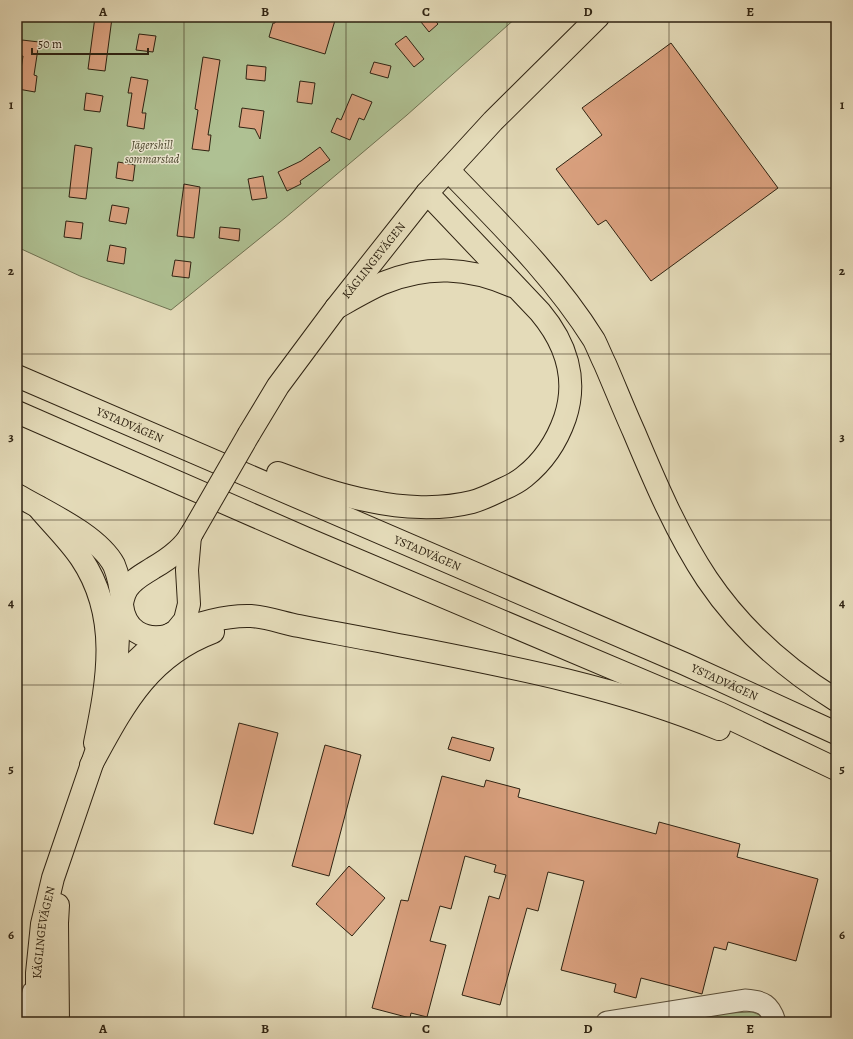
<svg xmlns="http://www.w3.org/2000/svg" width="853" height="1039" font-family="Alegreya,serif">
	<style>
		.green { fill: #afc193; stroke: #6f7252 }
		.building { fill: #d9a07e; stroke: #2f2312 }
		.lines { fill: none; stroke-linecap: round; stroke-linejoin: round }
		.minor-casing { stroke: #5c513c; stroke-width: 23 }
		.major-casing { stroke: #2f2312; stroke-width: 24 }
		.highway-casing { stroke: #2f2312; stroke-width: 24 }
		.minor { stroke: #ede8d2; stroke-width: 21 }
		.major { stroke: #e4dbb9; stroke-width: 22 }
		.highway { stroke: #e4dbb9; stroke-width: 22 }
		.major-bridge-casing { stroke: #2f2312; stroke-width: 24; stroke-linecap: butt }
		.major-bridge { stroke: #e4dbb9; stroke-width: 22 }
		.grid { fill: none; stroke: #2f2312; stroke-width: 1; stroke-opacity: 0.55 }
		.labels { text-anchor: middle; dominant-baseline: central; stroke-width: 3; stroke-linejoin: round; paint-order: stroke }
		.park-label { font-size: 12px; font-style: italic; fill: #4f4a32; stroke: #ede8d2 }
		.street-label { font-size: 12px; fill: #2f2312; stroke: #ede8d2 }
		.neatline { fill: none; stroke: #2f2312; stroke-width: 1.5 }
		.grid-label { font-size: 13px; text-anchor: middle; font-weight: bold; fill: #2f2312 }
	</style>
	<rect width="100%" height="100%" fill="#e4dbb9"/>
	<filter id="stains"><feTurbulence type="fractalNoise" baseFrequency=".005" numOctaves="4"/><feColorMatrix values="0 0 0 0 .2 0 0 0 0 .09 0 0 0 0 .02 0 0 0 .5 -.17"/></filter>
	<radialGradient id="worn" r=".72"><stop offset=".6" stop-color="#630" stop-opacity="0"/><stop offset="1" stop-color="#630" stop-opacity=".3"/></radialGradient>
	<g class="green">
		<polygon points="17,17 517,17 407,115 285,218 171,310 80,276 17,247"/>
		<polygon points="752,1012 760,1015 766,1022 708,1022 704,1018 707,1014"/>
	</g>
	<g class="building">
		<polygon points="95,17 112,18 105,71 88,69"/>
		<polygon points="276,17 336,17 325,54 269,37 273,23 275,23"/>
		<polygon points="417,17 432,17 438,24 429,32"/>
		<polygon points="139,34 156,36 153,52 136,50"/>
		<polygon points="406,36 424,59 414,67 395,44"/>
		<polygon points="22,40 39,42 34,75 37,76 35,92 18,89 23,56 20,56"/>
		<polygon points="671,43 778,188 651,281 606,220 598,225 556,169 602,135 582,108"/>
		<polygon points="203,57 220,60 208,135 211,135 209,151 192,149 198,110 195,109"/>
		<polygon points="374,62 391,66 388,78 370,73"/>
		<polygon points="247,65 266,67 265,81 246,79"/>
		<polygon points="131,77 148,80 142,113 146,113 144,129 127,126 132,93 128,93"/>
		<polygon points="300,81 315,83 312,104 297,102"/>
		<polygon points="86,93 103,96 100,112 84,110"/>
		<polygon points="352,94 372,102 364,120 359,118 350,140 331,132 337,118 341,120"/>
		<polygon points="242,108 264,111 260,139 255,129 239,127"/>
		<polygon points="75,145 92,148 86,199 69,197"/>
		<polygon points="320,147 330,160 300,181 301,184 287,191 278,172 301,161"/>
		<polygon points="118,162 135,165 133,181 116,178"/>
		<polygon points="263,176 267,198 252,200 248,179"/>
		<polygon points="184,184 200,187 194,238 177,236"/>
		<polygon points="112,205 129,208 126,224 109,221"/>
		<polygon points="66,221 83,223 81,239 64,237"/>
		<polygon points="220,227 240,229 239,241 219,238"/>
		<polygon points="110,245 126,248 124,264 107,261"/>
		<polygon points="175,260 191,262 189,278 172,276"/>
		<polygon points="239,723 278,733 253,834 214,824"/>
		<polygon points="452,737 494,748 490,761 448,749"/>
		<polygon points="325,745 361,755 329,876 292,866"/>
		<polygon points="442,776 484,787 486,780 520,789 518,797 656,834 659,822 740,844 737,857 818,879 796,961 728,942 726,950 714,947 702,994 641,978 636,998 614,992 616,984 561,970 584,881 548,872 538,911 527,908 500,1005 462,995 489,896 499,899 506,875 494,872 496,865 465,856 451,909 440,906 430,941 446,945 427,1017 411,1013 410,1018 372,1008 401,900 408,901"/>
		<polygon points="349,866 385,898 352,936 316,904"/>
	</g>
	<g class="lines">
		<defs>
			<g id="minor">
				<polyline points="25,1022 29,1011 33,992"/>
				<path d="M 607,1022 L 745,1000 C 763,1001 770,1005 775,1022"/>
			</g>
			<g id="major">
				<path id="s1" d="M 249,434 L 278,386 L 336,308 L 427,193 L 493,121 L 598,17"/>
				<path d="M 122,605 C 125,630 143,641 167,636"/>
				<path d="M 116,672 C 118,651 117,605 127,589 C 133,579 144,574 153,568 C 167,560 184,548 192,533"/>
				<path id="s2" d="M 37,1022 L 37,973 L 42,924 L 53,878 L 110,711 L 137,660 L 152,646 L 176,631 L 185,620 L 189,604 L 187,570 L 190,536"/>
				<polyline points="58,1022 57,923 58,905"/>
			</g>
			<g id="highway">
				<path d="M 448,170 C 500,224 554,276 594,340 C 598,348 601,356 605,364 C 615,387 624,410 634,432 C 655,482 677,534 707,579 C 740,628 786,669 836,700"/>
				<path d="M 336,308 C 352,299 367,290 383,283 C 428,265 468,267 512,286"/>
				<path id="s3" d="M 17,376 L 685,664 L 836,733"/>
				<polyline points="17,412 305,538 721,714 836,769"/>
				<path d="M 278,473 C 308,484 338,495 370,501 C 402,508 440,510 472,502 C 483,499 493,494 503,489 C 510,486 518,482 524,477 C 543,462 557,441 565,418 C 578,379 566,343 540,312 L 427,193"/>
				<path d="M 17,495 C 46,512 98,535 114,565 C 119,577 121,589 122,601"/>
				<path d="M 38,507 C 52,524 69,540 81,558 C 120,616 108,680 95,743"/>
				<path d="M 169,635 C 195,624 223,615 251,616 C 267,617 283,623 299,626 C 323,631 348,635 373,640 C 490,663 608,683 719,729"/>
				<path d="M 91,765 C 123,707 147,657 213,632"/>
			</g>
		</defs>
		<use href="#minor" class="minor-casing"/>
		<use href="#major" class="major-casing"/>
		<use href="#highway" class="highway-casing"/>
		<use href="#minor" class="minor"/>
		<use href="#major" class="major"/>
		<use href="#highway" class="highway"/>
		<defs>
			<polyline id="major-bridge" points="192,533 249,434"/>
		</defs>
		<use href="#major-bridge" class="major-bridge-casing"/>
		<use href="#major-bridge" class="major-bridge"/>
	</g>
	<path class="grid" d="M 184,17 L 184,1022M 346,17 L 346,1022M 507,17 L 507,1022M 669,17 L 669,1022M 17,188 L 836,188M 17,354 L 836,354M 17,520 L 836,520M 17,685 L 836,685M 17,851 L 836,851"/>
	<g class="labels">
		<g class="park-label">
			<text x="152" y="145">Jägershill<tspan x="152" dy="14">sommarstad</tspan></text>
		</g>
		<g class="street-label">
			<text stroke="none"><textPath href="#s1" startOffset="214">KÄGLINGEVÄGEN</textPath></text>
			<text stroke="none"><textPath href="#s3" startOffset="123">YSTADVÄGEN</textPath></text>
			<text stroke="none"><textPath href="#s3" startOffset="447">YSTADVÄGEN</textPath></text>
			<text stroke="none"><textPath href="#s3" startOffset="771">YSTADVÄGEN</textPath></text>
			<text stroke="none"><textPath href="#s2" startOffset="90">KÄGLINGEVÄGEN</textPath></text>
		</g>
	</g>
	<rect width="853" height="1039" fill="none" stroke="#e4dbb9" stroke-width="44"/>
	<path d="M32 48v6h116v-6" fill="none" stroke="#2f2312" stroke-width="2"/>
	<text x="38" y="48" font-size="12" fill="#2f2312" stroke="#ede8d2" stroke-width="3" paint-order="stroke">50 m</text>
	<rect x="22" y="22" width="809" height="995" class="neatline"/>
	<g class="grid-label">
		<text x="103" y="16">A</text>
		<text x="265" y="16">B</text>
		<text x="426" y="16">C</text>
		<text x="588" y="16">D</text>
		<text x="750" y="16">E</text>
		<text x="11" y="109">1</text>
		<text x="842" y="109">1</text>
		<text x="11" y="275">2</text>
		<text x="842" y="275">2</text>
		<text x="11" y="441">3</text>
		<text x="842" y="441">3</text>
		<text x="11" y="607">4</text>
		<text x="842" y="607">4</text>
		<text x="11" y="773">5</text>
		<text x="842" y="773">5</text>
		<text x="11" y="939">6</text>
		<text x="842" y="939">6</text>
		<text x="103" y="1033">A</text>
		<text x="265" y="1033">B</text>
		<text x="426" y="1033">C</text>
		<text x="588" y="1033">D</text>
		<text x="750" y="1033">E</text>
	</g>
	<rect width="100%" height="100%" filter="url(#stains)"/>
	<rect width="100%" height="100%" fill="url(#worn)"/>
</svg>
